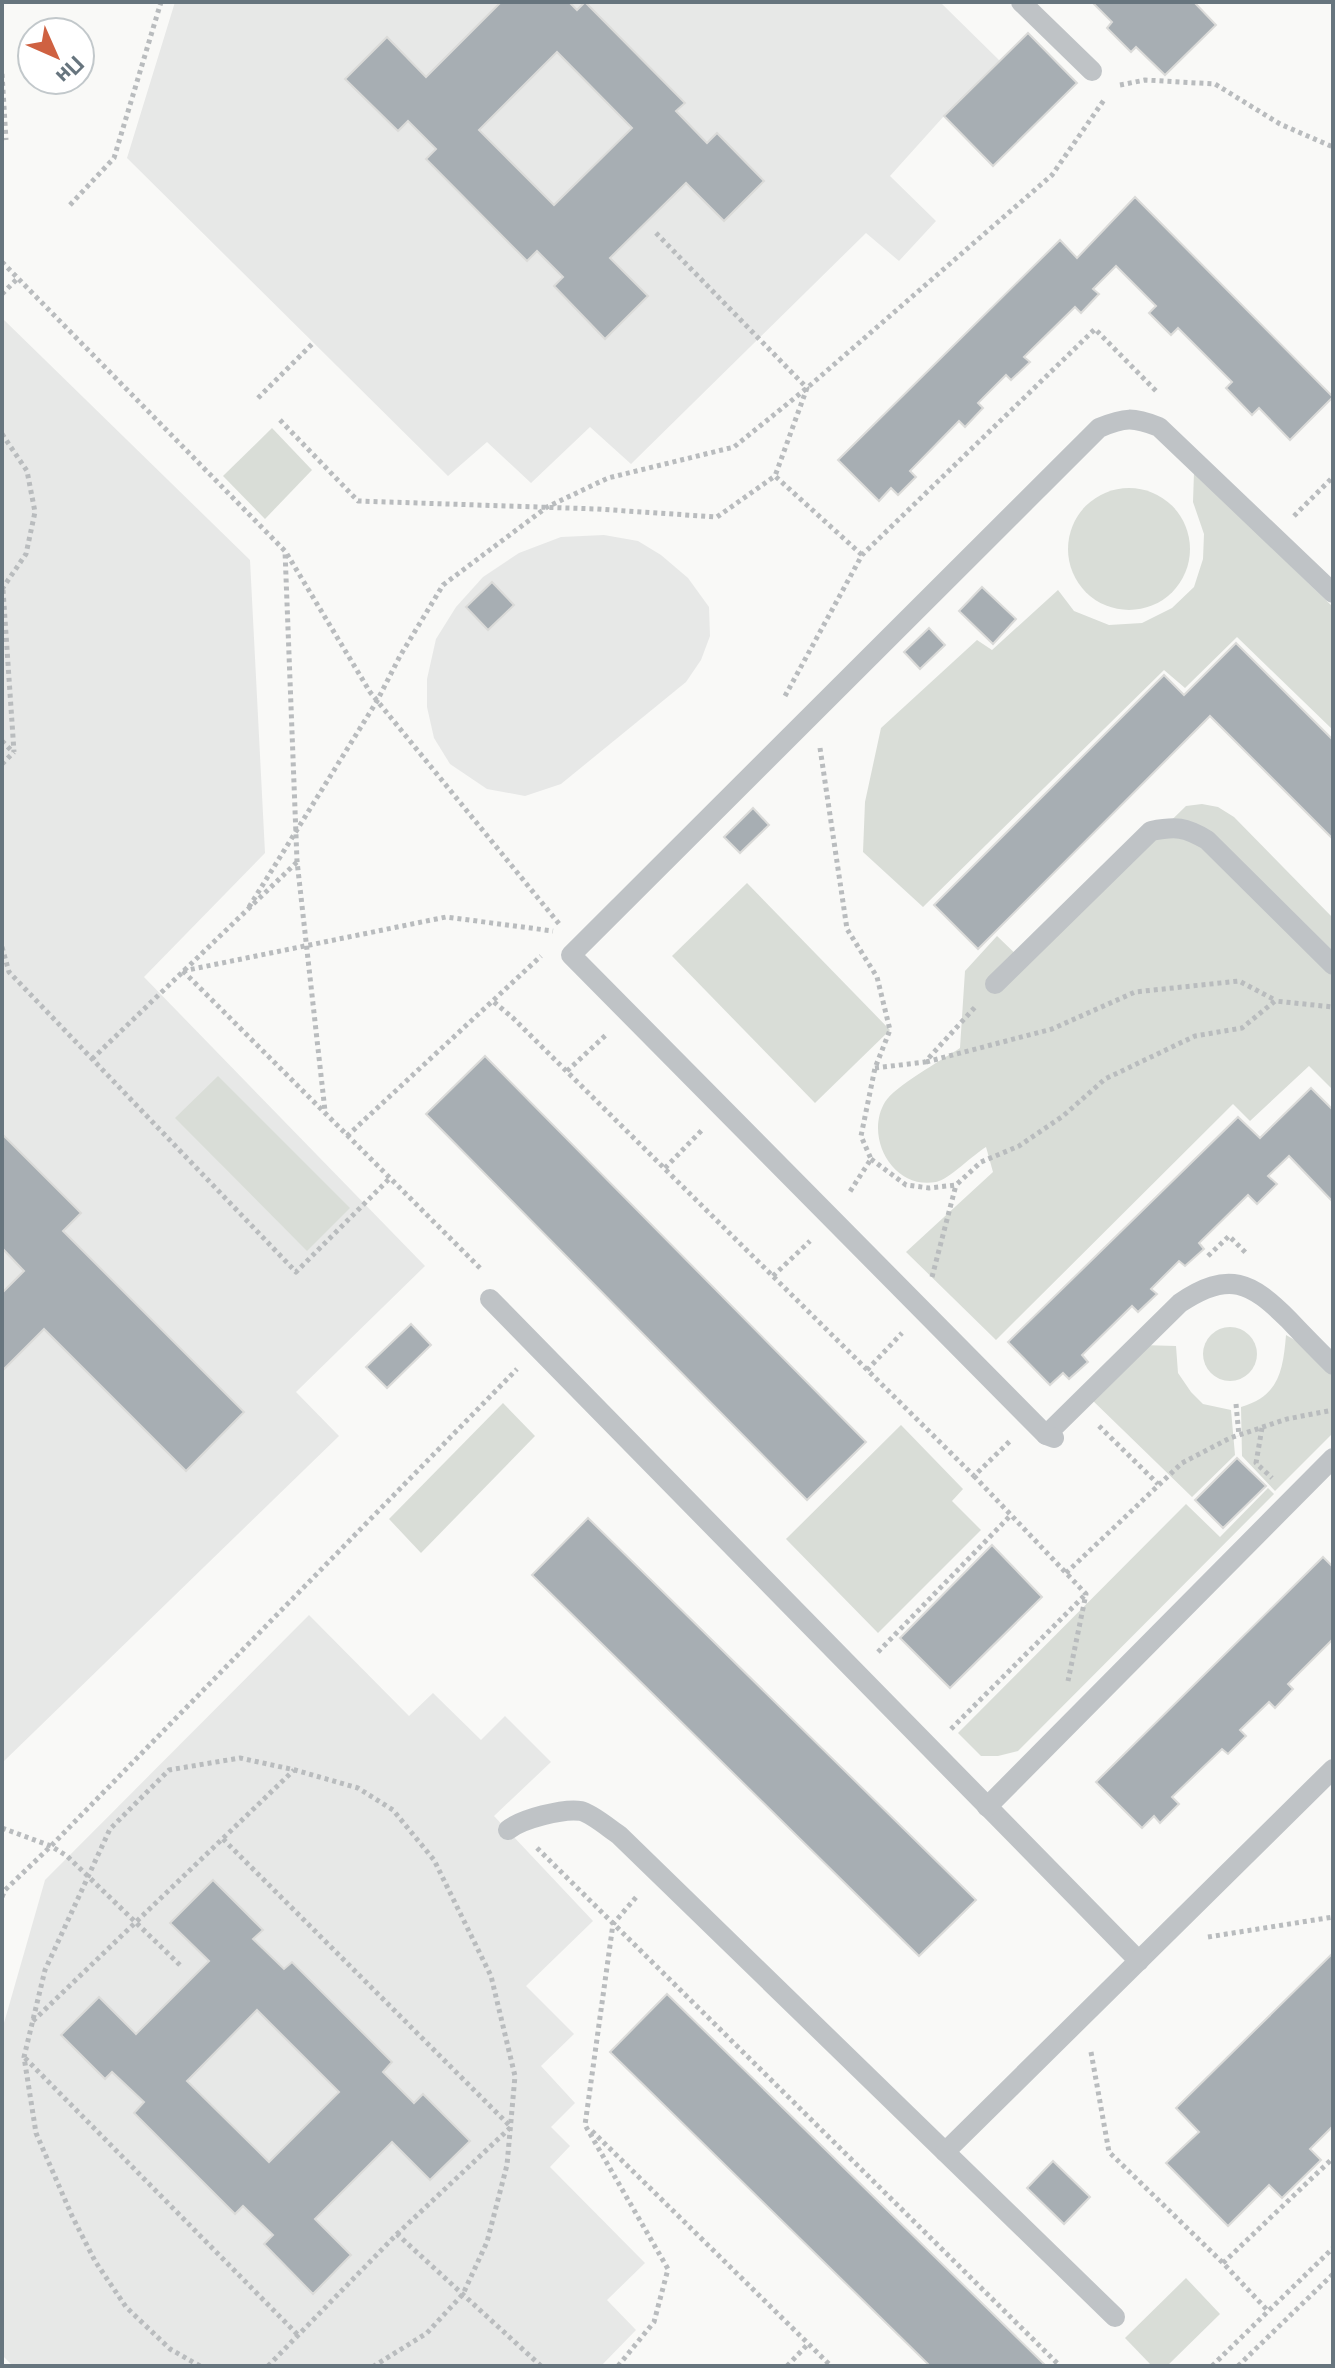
<svg xmlns="http://www.w3.org/2000/svg" width="1335" height="2368" font-family="Roboto,sans-serif">
	<style>
		.built { fill: #e7e8e7 }
		.green { fill: #d9ddd7 }
		.building { fill: #a7aeb3; stroke: #dbdbd9; stroke-width: 2; fill-rule: evenodd }
		.lines { fill: none; stroke-linecap: round; stroke-linejoin: round }
		.path { stroke: #b9bcbe; stroke-width: 5; stroke-dasharray: 4 4; stroke-linecap: butt }
		.lane { stroke: #bfc3c6; stroke-width: 20 }
	</style>
	<rect width="100%" height="100%" fill="#f9f9f7"/>
	<g class="built">
		<polygon points="175,2 940,2 1000,61 944,116 890,176 936,221 899,261 866,233 631,464 590,427 531,483 487,442 448,476 127,158"/>
		<polygon points="2,318 250,560 265,853 144,977 425,1266 296,1392 339,1436 2,1763"/>
		<polygon points="604,535 638,541 661,555 688,578 709,607 710,636 701,660 686,682 561,784 525,796 487,789 450,764 434,738 427,707 427,679 436,639 456,607 483,577 519,553 561,537"/>
		<polygon points="309,1615 409,1716 433,1693 481,1740 505,1716 551,1762 494,1816 593,1921 526,1986 574,2034 541,2066 575,2103 551,2127 570,2146 550,2167 645,2263 607,2300 636,2330 601,2366 13,2366 2,2355 2,2030 45,1880"/>
	</g>
	<g class="green">
		<polygon points="272,428 312,470 265,519 223,476"/>
		<polygon points="1194,472 1333,607 1333,730 1237,637 1185,688 1164,670 923,907 863,852 865,802 881,728 977,640 992,650 1058,590 1074,611 1109,625 1142,623 1172,608 1194,587 1203,559 1204,534 1193,502"/>
		<circle cx="1129" cy="549" r="61"/>
		<path d="M 1202,804 L 1218,807 L 1234,817 L 1333,918 L 1333,1090 L 1309,1066 L 1250,1121 L 1233,1104 L 996,1340 L 906,1252 L 993,1172 L 986,1147 C 974,1154 948,1180 936,1182 C 893,1190 864,1137 885,1102 C 895,1086 942,1060 960,1048 L 965,971 L 997,936 L 1025,963 L 1186,806 Z"/>
		<polygon points="747,883 890,1030 815,1103 672,956"/>
		<polygon points="218,1076 350,1208 307,1251 175,1118"/>
		<circle cx="1230" cy="1354" r="27"/>
		<path d="M 1286,1335 L 1325,1357 L 1333,1367 L 1333,1433 L 1275,1491 L 1242,1456 L 1241,1407 C 1279,1396 1283,1371 1286,1335 Z"/>
		<polygon points="1141,1345 1176,1346 1178,1373 1191,1392 1203,1404 1231,1410 1235,1455 1192,1497 1088,1396"/>
		<polygon points="503,1403 535,1436 421,1553 389,1519"/>
		<polygon points="901,1425 963,1489 952,1501 981,1530 878,1633 786,1539"/>
		<polygon points="1268,1488 1274,1494 1018,1751 998,1756 981,1756 958,1733 1186,1504 1220,1537"/>
		<polygon points="1186,2278 1220,2314 1167,2366 1152,2366 1125,2338"/>
	</g>
	<g class="building">
		<path d="M 501,2 L 569,2 L 577,10 L 585,2 L 685,103 L 676,111 L 707,143 L 717,133 L 764,181 L 724,221 L 686,183 L 610,258 L 648,296 L 605,339 L 554,286 L 563,277 L 537,251 L 527,261 L 426,159 L 436,149 L 408,121 L 398,131 L 345,79 L 387,37 L 426,77 ZM 557,52 L 632,128 L 554,205 L 479,130 Z"/>
		<polygon points="1092,2 1194,2 1216,25 1165,75 1136,47 1131,52 1107,28 1112,22"/>
		<polygon points="1028,33 1077,83 993,166 944,116"/>
		<polygon points="1135,197 1333,397 1290,440 1259,408 1252,415 1226,388 1232,382 1178,328 1171,335 1149,313 1156,306 1116,266 1093,289 1099,294 1081,313 1075,307 1024,357 1030,362 1011,380 1006,375 978,403 983,408 965,427 959,421 910,471 916,477 898,495 891,488 879,501 838,460 1060,240 1077,258"/>
		<polygon points="492,582 514,605 488,630 466,607"/>
		<polygon points="982,587 1016,619 993,644 959,611"/>
		<polygon points="929,628 945,645 920,669 904,652"/>
		<polygon points="1236,643 1333,740 1333,839 1210,716 978,949 934,905 1164,675 1184,695"/>
		<polygon points="753,808 769,825 740,853 724,837"/>
		<polygon points="485,1056 866,1442 807,1500 426,1114"/>
		<polygon points="1311,1088 1333,1110 1333,1202 1289,1156 1268,1176 1277,1184 1257,1204 1248,1195 1199,1243 1204,1249 1185,1266 1179,1261 1151,1289 1157,1294 1138,1312 1132,1306 1082,1355 1088,1362 1069,1379 1063,1373 1050,1385 1008,1342 1238,1117 1260,1138"/>
		<polygon points="2,1134 81,1213 63,1231 244,1412 186,1471 44,1329 2,1371 2,1293 24,1271 2,1248"/>
		<polygon points="411,1324 431,1345 387,1388 366,1367"/>
		<polygon points="1237,1458 1266,1486 1223,1528 1195,1500"/>
		<polygon points="588,1518 976,1900 919,1956 532,1575"/>
		<polygon points="992,1545 1042,1597 950,1688 900,1638"/>
		<polygon points="1323,1557 1333,1567 1333,1639 1288,1684 1293,1689 1275,1708 1269,1702 1240,1730 1246,1736 1228,1754 1222,1749 1172,1797 1179,1804 1160,1823 1154,1816 1142,1828 1096,1782"/>
		<path d="M 213,1880 L 263,1930 L 253,1939 L 284,1969 L 292,1962 L 392,2062 L 383,2072 L 414,2103 L 423,2094 L 470,2141 L 430,2180 L 392,2142 L 315,2219 L 351,2255 L 313,2294 L 264,2244 L 273,2235 L 243,2206 L 235,2214 L 134,2113 L 144,2102 L 112,2072 L 105,2079 L 61,2035 L 99,1997 L 136,2034 L 209,1961 L 170,1923 ZM 257,2010 L 339,2092 L 269,2162 L 187,2081 Z"/>
		<polygon points="1333,1953 1333,2126 1310,2149 1321,2160 1282,2198 1269,2185 1228,2226 1166,2163 1199,2132 1176,2108"/>
		<polygon points="667,1994 1046,2366 930,2366 610,2052"/>
		<polygon points="1053,2161 1090,2197 1064,2224 1027,2188"/>
	</g>
	<g class="lines">
		<g class="path">
			<polyline points="2,74 6,140"/>
			<polyline points="1120,85 1145,80 1215,84 1280,124 1333,147"/>
			<polyline points="70,205 114,158 161,2"/>
			<polyline points="656,233 807,388 775,476"/>
			<polyline points="2,262 285,551 297,861 325,1111"/>
			<polyline points="2,294 18,278"/>
			<polyline points="258,398 313,343"/>
			<polyline points="280,420 358,501 597,509 717,517 775,476 862,555"/>
			<polyline points="2,434 27,471 35,512 26,554 2,589"/>
			<polyline points="1294,516 1333,477"/>
			<polyline points="287,554 370,692 560,925"/>
			<polyline points="3,590 14,752"/>
			<polyline points="785,696 862,555 1095,329 1157,392"/>
			<polyline points="2,741 13,752"/>
			<polyline points="820,748 847,929 877,977 890,1030 875,1068 861,1136 871,1159 849,1193"/>
			<polyline points="2,764 14,752"/>
			<polyline points="249,907 377,701 400,656 443,585 547,507 608,478 734,447 807,388 1052,175 1104,100"/>
			<polyline points="2,947 9,972 296,1272 390,1178"/>
			<polyline points="183,971 482,1270"/>
			<polyline points="183,971 446,917 553,931"/>
			<polyline points="494,1002 513,1018 974,1476 1011,1440"/>
			<polyline points="92,1059 297,862"/>
			<polyline points="926,1062 1052,1029 1135,992 1239,981 1275,1000"/>
			<polyline points="875,1068 925,1062 977,1005"/>
			<polyline points="567,1071 607,1034"/>
			<polyline points="347,1136 541,956"/>
			<polyline points="871,1159 906,1185 929,1188 956,1185 981,1162 1019,1146 1063,1116 1105,1079 1195,1036 1242,1028 1275,1001 1333,1007"/>
			<polyline points="665,1168 703,1129"/>
			<polyline points="1208,1256 1229,1236 1247,1254"/>
			<polyline points="773,1276 810,1241"/>
			<polyline points="932,1277 956,1185"/>
			<polyline points="867,1370 902,1333"/>
			<polyline points="1236,1404 1239,1436"/>
			<polyline points="1099,1426 1158,1484"/>
			<polyline points="1262,1428 1256,1463 1272,1478"/>
			<polyline points="974,1476 1086,1594 1068,1681"/>
			<polyline points="1066,1573 1182,1463 1230,1438 1287,1419 1333,1410"/>
			<polyline points="878,1652 1011,1515"/>
			<polyline points="951,1729 1085,1595"/>
			<polyline points="2,1828 51,1846 67,1856 182,1967"/>
			<polyline points="223,1839 511,2127 397,2234"/>
			<polyline points="537,1848 1060,2366"/>
			<polyline points="2,1897 5,1890 51,1846 517,1369"/>
			<polyline points="1208,1937 1333,1917"/>
			<polyline points="33,2021 294,1770"/>
			<polyline points="1091,2052 1109,2152 1223,2263 1268,2311"/>
			<polyline points="25,2058 298,2335"/>
			<polyline points="592,2131 831,2366"/>
			<polyline points="1223,2263 1333,2158"/>
			<polyline points="200,2366 170,2349 126,2307 95,2261 72,2216 36,2133 24,2057 45,1970 110,1829 169,1770 240,1758 295,1770 358,1788 393,1810 434,1860 491,1976 515,2076 507,2165 487,2242 463,2294 427,2333 374,2366"/>
			<polyline points="268,2366 397,2234 541,2366"/>
			<polyline points="618,2366 654,2322 668,2269 585,2125 613,1924 638,1895"/>
			<polyline points="787,2366 808,2344"/>
			<polyline points="1212,2366 1333,2248"/>
			<polyline points="1238,2366 1333,2274"/>
		</g>
		<g class="lane">
			<polyline points="1021,2 1092,71"/>
			<path d="M 995,984 L 1151,831 C 1176,826 1185,827 1207,840 L 1333,965"/>
			<polyline points="490,1299 1139,1961"/>
			<path d="M 1046,1435 L 1180,1303 C 1229,1270 1251,1282 1289,1320 C 1303,1335 1318,1350 1333,1365"/>
			<path d="M 1054,1438 L 1046,1435 L 571,955 L 1099,428 C 1125,417 1133,417 1159,427 L 1333,593"/>
			<polyline points="987,1807 1333,1458"/>
			<path d="M 508,1830 C 521,1819 564,1808 581,1811 C 591,1813 610,1829 619,1835 L 1115,2317"/>
			<polyline points="945,2152 1333,1769"/>
		</g>
	</g>
	<rect width="1335" height="2368" fill="none" stroke="#67757e" stroke-width="8"/>
	<g transform="translate(56 56) rotate(135)"><circle r="38" fill="#ffffff" stroke="#c2c8cb" stroke-width="2"/>
	<path d="M0-6L14 30L0 20L-14 30Z" fill="#cf6141"/>
	<text y="-12" font-size="22" font-weight="bold" text-anchor="middle" fill="#67757e">Пн</text>
	</g>
</svg>
